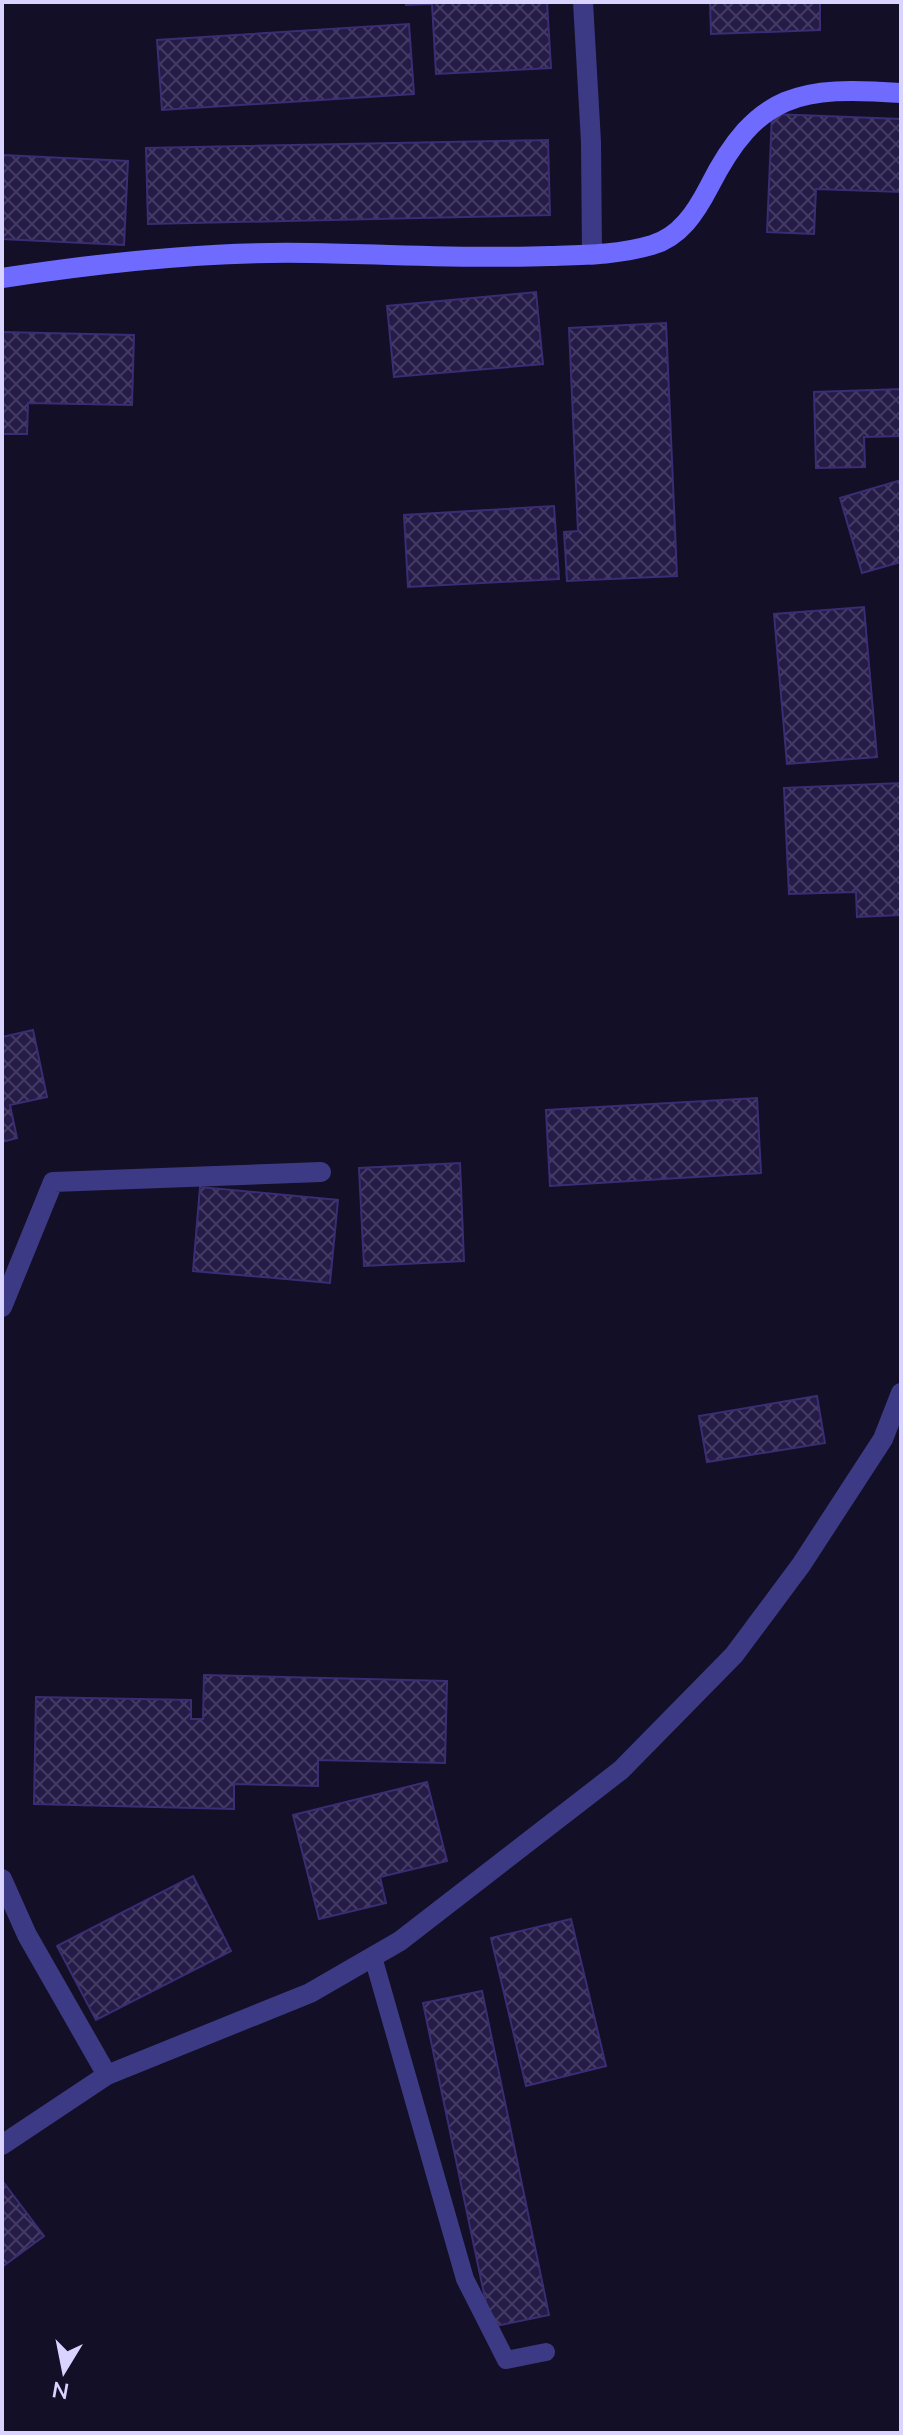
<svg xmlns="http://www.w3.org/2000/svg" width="903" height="2435" font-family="Mulish,sans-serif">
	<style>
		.building { fill: url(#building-cross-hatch); stroke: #3b2d73; stroke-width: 2 }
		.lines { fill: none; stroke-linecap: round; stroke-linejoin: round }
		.lane { stroke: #3d3a85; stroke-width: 18 }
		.street { stroke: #3d3a85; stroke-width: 20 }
		.secondary { stroke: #6f6bff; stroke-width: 20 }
	</style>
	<defs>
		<pattern id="building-cross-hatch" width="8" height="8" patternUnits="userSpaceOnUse" patternTransform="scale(2)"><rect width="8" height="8" fill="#241b47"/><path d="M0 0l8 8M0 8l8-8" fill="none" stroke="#433b63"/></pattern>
	</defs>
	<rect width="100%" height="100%" fill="#130f26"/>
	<g class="building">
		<polygon points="406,2 547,2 551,68 436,74 432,4 406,5"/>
		<polygon points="710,2 820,2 820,30 711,34"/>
		<polygon points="409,24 414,94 162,110 157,40"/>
		<polygon points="772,114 901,119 901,192 816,189 814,234 767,232"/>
		<polygon points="548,140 550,215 148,224 146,148"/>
		<polygon points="2,155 128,161 124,245 2,239"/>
		<polygon points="536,292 543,364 394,377 387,306"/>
		<polygon points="666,323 677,576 567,581 564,532 578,531 569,328"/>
		<polygon points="2,332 134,335 132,405 28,403 27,434 2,434"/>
		<polygon points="901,389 901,436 864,437 865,467 816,468 814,392"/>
		<polygon points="901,480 901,562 862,573 840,498"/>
		<polygon points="554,506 559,579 408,587 404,515"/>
		<polygon points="864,607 877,757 787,764 774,614"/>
		<polygon points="901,783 901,915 857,917 856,892 789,894 784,788"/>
		<polygon points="33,1030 47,1097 10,1105 17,1138 2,1142 2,1037"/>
		<polygon points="757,1098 761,1173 550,1186 546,1110"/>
		<polygon points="460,1163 464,1261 364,1266 359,1168"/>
		<polygon points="200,1187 338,1200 330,1283 193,1271"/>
		<polygon points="817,1396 825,1443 707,1462 699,1416"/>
		<polygon points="204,1675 447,1681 445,1763 318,1760 318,1786 234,1784 234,1809 34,1804 36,1697 191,1700 191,1719 203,1719"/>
		<polygon points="427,1782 447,1861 380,1877 386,1903 319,1919 293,1815"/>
		<polygon points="193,1876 231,1951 96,2020 57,1946"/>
		<polygon points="571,1919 606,2066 526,2086 491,1938"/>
		<polygon points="482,1991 549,2315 491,2327 423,2003"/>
		<polygon points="4,2183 44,2236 2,2267 2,2185"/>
	</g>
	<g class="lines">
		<polyline class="lane" points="373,1957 465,2279 506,2360 546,2352"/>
		<g class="street">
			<polyline points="583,2 591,142 592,255"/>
			<polyline points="2,1307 53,1182 321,1172"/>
			<polyline points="2,1879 27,1935 107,2075"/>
			<polyline points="2,2145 107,2075 310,1993 400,1941 621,1770 734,1655 801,1565 883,1439 901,1393"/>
		</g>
		<path class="secondary" d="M 2,278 C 99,263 210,251 309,253 C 389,254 469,259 550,256 C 585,255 618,255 652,245 C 680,237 696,212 709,187 C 757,92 801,86 901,93"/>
	</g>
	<rect width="903" height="2435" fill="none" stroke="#d9d4ff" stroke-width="8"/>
	<g transform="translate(64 2371) rotate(190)" stroke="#130f26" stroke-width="6" paint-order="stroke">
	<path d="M0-6L14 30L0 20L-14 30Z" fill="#d9d4ff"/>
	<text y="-12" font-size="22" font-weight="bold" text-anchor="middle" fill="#d9d4ff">N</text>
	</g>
</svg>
